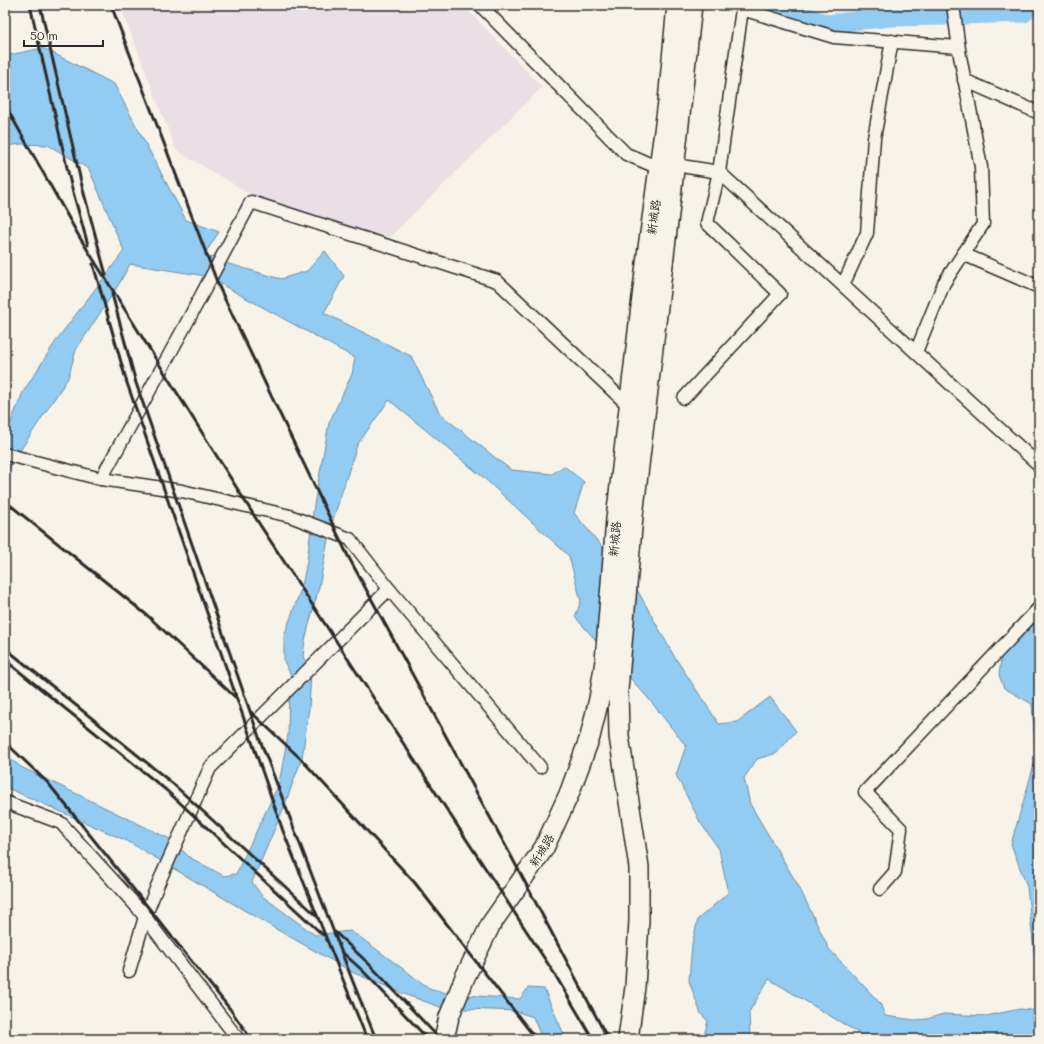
<svg xmlns="http://www.w3.org/2000/svg" width="1044" height="1044" font-family="Mali,'LXGW WenKai TC',sans-serif">
	<style>
		.built { fill: #eadfe5 }
		.water { fill: #93ccf2; stroke: #698ca2 }
		.lines { fill: none; stroke-linecap: round; stroke-linejoin: round }
		.river { stroke: #93ccf2; stroke-width: 19 }
		.street-casing { stroke: #2b2b2b; stroke-width: 15 }
		.primary-casing { stroke: #2b2b2b; stroke-width: 22 }
		.street { stroke: #f7f3e8; stroke-width: 12 }
		.primary { stroke: #f7f3e8; stroke-width: 19 }
		.rail { stroke: #2b2b2b; stroke-width: 3 }
		.labels { text-anchor: middle; dominant-baseline: central; stroke-width: 4; stroke-linejoin: round; paint-order: stroke }
		.street-label { font-size: 12px; fill: #2b2b2b; stroke: #f7f3e8 }
	</style>
	<rect width="100%" height="100%" fill="#f7f3e8"/>
	<filter id="ink" filterUnits="userSpaceOnUse"><feTurbulence type="fractalNoise" baseFrequency=".025" numOctaves="2"/><feDisplacementMap in="SourceGraphic" scale="8" xChannelSelector="R" yChannelSelector="G"/><feConvolveMatrix kernelMatrix="1 2 1 2 8 2 1 2 1" color-interpolation-filters="sRGB"/></filter>
	<g filter="url(#ink)">
		<polygon class="built" points="120,5 463,5 542,87 387,240 248,193 176,150"/>
		<g class="water">
			<polygon points="43,48 114,84 186,220 219,232 204,255 229,264 281,279 307,271 325,251 344,276 324,313 411,356 440,414 511,470 552,474 564,466 584,482 574,513 635,586 674,656 719,724 737,722 770,697 796,731 777,753 757,759 744,778 750,804 799,887 829,949 880,1003 885,1016 914,1020 927,1019 943,1014 986,1016 1020,1009 1039,1011 1039,1039 875,1039 865,1037 769,979 749,1012 750,1039 703,1039 708,1021 701,1014 689,981 692,944 698,919 728,893 719,849 700,822 676,775 686,746 648,698 575,617 581,601 569,556 484,478 389,400 357,445 330,529 319,587 305,640 303,656 311,673 309,708 302,758 284,807 252,882 262,896 315,935 350,931 361,938 429,988 450,994 520,999 528,988 544,989 566,1039 542,1039 533,1017 515,1011 443,1008 409,996 354,973 276,929 127,841 5,787 5,755 21,767 172,840 189,857 224,876 236,874 278,786 281,773 288,735 289,694 293,680 284,661 284,636 302,586 307,561 314,505 329,423 352,374 355,358 206,276 130,264 119,284 76,350 68,378 12,463 5,480 5,437 23,392 58,338 124,251 89,169 48,145 22,144 5,146 5,56"/>
			<polygon points="1039,619 1039,970 1034,951 1027,887 1011,844 1036,758 1032,704 1004,688 999,675 1003,643 1028,630 1033,620"/>
		</g>
		<g class="lines">
			<g class="river">
				<polyline points="774,5 827,24 891,17 945,16"/>
				<polyline points="963,15 1024,13 1030,5"/>
			</g>
			<defs>
				<g id="street">
					<polyline points="480,5 626,154 659,168"/>
					<polyline points="964,80 1039,113"/>
					<polyline points="675,165 719,172 1039,465"/>
					<polyline points="963,254 1039,287"/>
					<polyline points="843,285 867,233 874,138 892,41"/>
					<polyline points="916,352 944,283 983,224 981,167 960,56 953,5"/>
					<polyline points="684,398 780,294 707,223 719,172 742,9 834,37 958,47"/>
					<polyline points="5,454 101,479 185,326 251,202 497,281 629,406"/>
					<polyline points="101,479 182,491 290,516 350,539 389,589"/>
					<polyline points="5,802 61,823 138,908 238,1039"/>
					<polyline points="880,889 895,872 901,829 865,792 1039,608"/>
					<polyline points="129,971 145,917 158,884 210,768 389,589 540,767"/>
				</g>
				<g id="primary">
					<polyline points="444,1039 449,1017 465,977 491,924 544,848 569,794 590,737 599,699 605,661 616,519 647,255 668,102 677,5"/>
					<polyline points="628,1039 635,987 639,921 639,867 619,736 618,690 633,516 671,197 692,5"/>
				</g>
			</defs>
			<use href="#street" class="street-casing"/>
			<use href="#primary" class="primary-casing"/>
			<use href="#street" class="street"/>
			<use href="#primary" class="primary"/>
			<g class="rail">
				<polyline points="30,5 71,185 88,245"/>
				<polyline points="40,5 82,186 106,275"/>
				<polyline points="111,5 219,287 348,556 510,854 608,1039"/>
				<polyline points="5,105 80,238 260,525 554,973 593,1039"/>
				<polyline points="93,264 127,383 283,831 367,1039"/>
				<polyline points="112,294 136,383 260,740 353,982 376,1039"/>
				<polyline points="5,501 148,616 235,697"/>
				<polyline points="5,648 172,783 316,915"/>
				<polyline points="5,660 166,790 323,935"/>
				<polyline points="251,712 301,759 415,883 536,1039"/>
				<polyline points="5,742 48,783 230,1009 251,1039"/>
				<polyline points="335,932 369,964 440,1039"/>
				<polyline points="342,952 363,971 428,1039"/>
			</g>
		</g>
	</g>
	<g class="labels">
		<g class="street-label">
			<text transform="translate(653 217) rotate(-82)">新城路</text>
			<text transform="translate(614 539) rotate(-85)">新城路</text>
			<text transform="translate(541 850) rotate(-59)">新城路</text>
		</g>
	</g>
	<rect width="1044" height="1044" fill="none" stroke="#f7f3e8" stroke-width="20"/>
	<rect x="10" y="10" width="1024" height="1024" fill="none" stroke="#2b2b2b" stroke-width="1.5" filter="url(#ink)"/>
	<path d="M24 40v6h79v-6" fill="none" stroke="#2b2b2b" stroke-width="2"/>
	<text x="30" y="40" font-size="12" fill="#2b2b2b" stroke="#f7f3e8" stroke-width="3" paint-order="stroke">50 m</text>
</svg>
